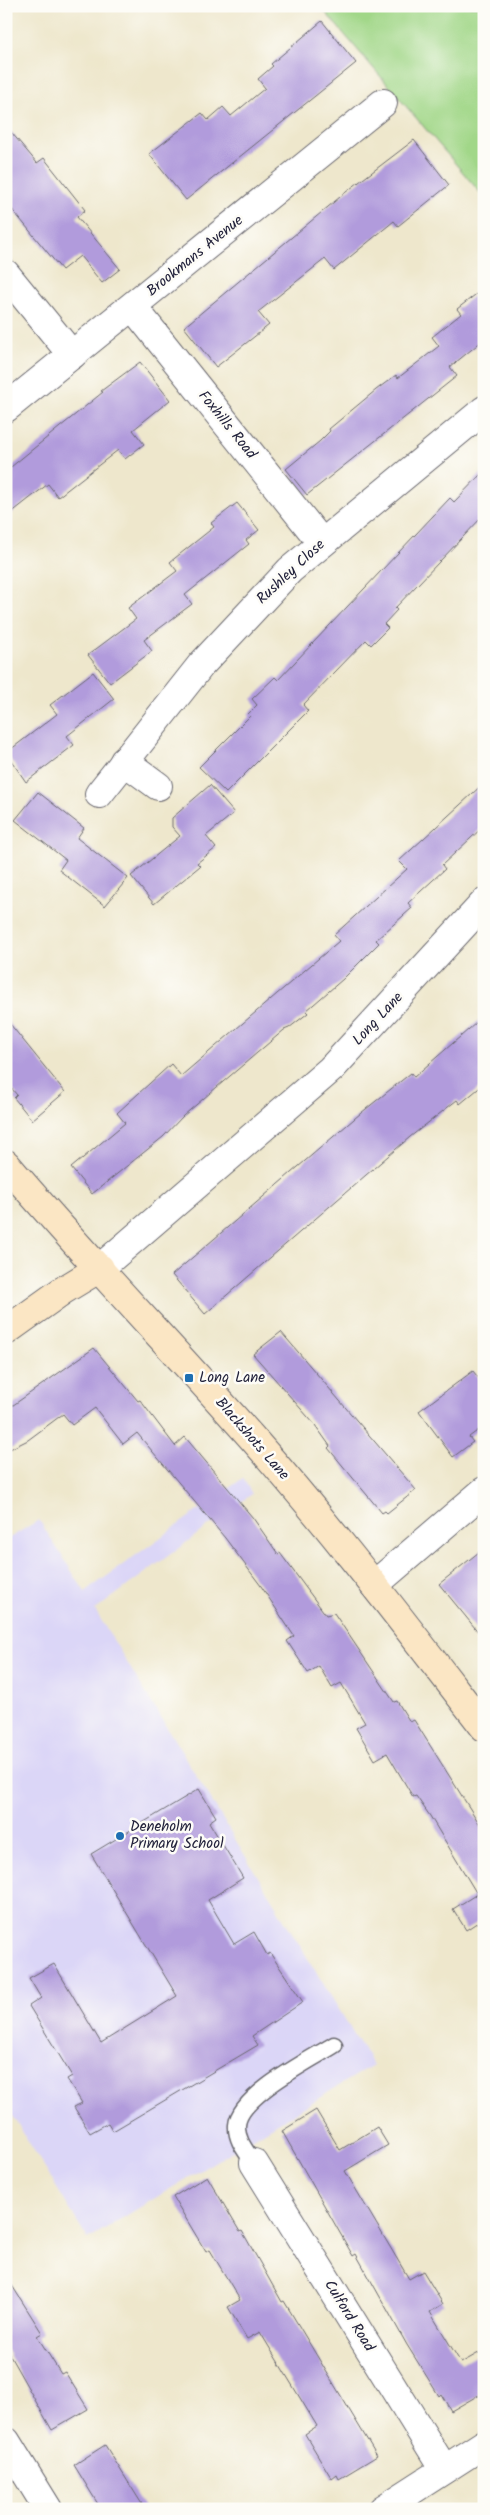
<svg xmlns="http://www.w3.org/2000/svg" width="490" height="2515" font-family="Kalam,sans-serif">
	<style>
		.built { fill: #dbd6f7 }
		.green { fill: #a1d788; stroke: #627c62 }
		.building { fill: #b19bdc }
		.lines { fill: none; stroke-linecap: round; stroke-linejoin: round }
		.lane-casing { stroke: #69676e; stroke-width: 19 }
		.street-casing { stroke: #69676e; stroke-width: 30 }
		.secondary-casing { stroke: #69676e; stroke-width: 30 }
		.lane { stroke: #fff; stroke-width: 16 }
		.street { stroke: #fff; stroke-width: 28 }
		.secondary { stroke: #fbe6c4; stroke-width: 28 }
		.poi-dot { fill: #1f6fb2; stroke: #fdfcf7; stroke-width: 2 }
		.labels { text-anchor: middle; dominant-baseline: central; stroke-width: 5; stroke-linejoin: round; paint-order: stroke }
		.street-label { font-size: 15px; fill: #22223b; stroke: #fdfcf7 }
		.poi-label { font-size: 15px; fill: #22223b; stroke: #fdfcf7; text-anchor: start }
	</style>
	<rect width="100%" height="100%" fill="#fdfcf7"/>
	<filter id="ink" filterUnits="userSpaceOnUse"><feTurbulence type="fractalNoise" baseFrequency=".02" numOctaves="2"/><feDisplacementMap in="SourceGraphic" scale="10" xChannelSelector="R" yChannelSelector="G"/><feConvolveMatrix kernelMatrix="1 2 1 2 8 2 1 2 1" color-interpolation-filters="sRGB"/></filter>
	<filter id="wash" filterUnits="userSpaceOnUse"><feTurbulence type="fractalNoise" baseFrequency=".0096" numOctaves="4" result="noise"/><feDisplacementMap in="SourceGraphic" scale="20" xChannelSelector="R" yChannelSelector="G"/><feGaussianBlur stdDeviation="1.12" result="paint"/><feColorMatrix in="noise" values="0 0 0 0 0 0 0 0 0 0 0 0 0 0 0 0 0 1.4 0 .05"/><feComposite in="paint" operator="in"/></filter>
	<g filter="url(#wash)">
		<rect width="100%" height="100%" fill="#eee7cc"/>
		<polygon class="built" points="243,1478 252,1494 95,1610 373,2065 88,2239 6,2105 6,1540 39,1520 85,1592"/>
		<polygon class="green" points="320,6 484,6 484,197"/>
		<g id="blocks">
			<g class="building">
				<polygon points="322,21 356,63 186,200 149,154 202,113 208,120 223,107 231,116 265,88 258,79 273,66 271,64"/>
				<polygon points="6,126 37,163 44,158 85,210 77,217 120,269 102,283 80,256 62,270 6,202"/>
				<polygon points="414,140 449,185 398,226 394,221 334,270 325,259 258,312 269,325 216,367 184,327 346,192"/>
				<polygon points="484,288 484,342 482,341 450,367 457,376 307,495 286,469 320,441 330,431 329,429 376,390 396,375 398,378 439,346 432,337 461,314 457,309"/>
				<polygon points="140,362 170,400 133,430 144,444 125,459 118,450 58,497 48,484 6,517 6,471 103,392 101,391"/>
				<polygon points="484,471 484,515 395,608 397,610 384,624 388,628 371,645 366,640 303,705 308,711 226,793 199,767 250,716 248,714 257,705 252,699 275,677 278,680 450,498 454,502"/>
				<polygon points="237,503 259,530 246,540 249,544 185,595 192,604 144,640 152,651 110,683 88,655 136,619 128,608 177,571 170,562 214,527 211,523"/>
				<polygon points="93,672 114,699 67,736 74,745 26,782 6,753 57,714 50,705"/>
				<polygon points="484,783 484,826 442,865 445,869 408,903 412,908 376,940 379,943 343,979 306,1011 308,1013 289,1028 284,1030 183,1116 163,1137 92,1194 71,1168 125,1123 117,1113 171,1064 181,1076 339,941 334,935 407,869 399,861"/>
				<polygon points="210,785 234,813 206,836 216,848 197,863 200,866 154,904 131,876 180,836 172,827 172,818"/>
				<polygon points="38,792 84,828 77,838 128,878 105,906 59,870 66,860 15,820"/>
				<polygon points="484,1016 484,1084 460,1104 457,1100 410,1137 205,1314 172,1275 361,1113 411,1073 414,1077"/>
				<polygon points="6,1019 65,1092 32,1120 14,1098 17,1095 6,1082"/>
				<polygon points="281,1332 416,1490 387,1513 385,1511 382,1513 328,1448 330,1446 315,1425 253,1354"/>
				<polygon points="94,1348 138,1401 140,1400 175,1446 185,1437 253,1518 278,1554 280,1553 326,1615 334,1613 394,1702 397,1701 410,1722 414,1720 484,1831 484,1918 466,1930 453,1909 477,1894 430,1816 416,1796 413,1797 387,1753 375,1760 356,1728 365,1723 341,1683 332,1688 319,1666 308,1673 287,1641 294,1636 261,1586 225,1538 137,1433 123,1444 95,1408 72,1425 63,1414 28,1440 6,1451 6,1412 10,1409 9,1408"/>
				<polygon points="473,1371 484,1385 484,1426 469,1437 473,1442 453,1457 419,1411"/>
				<polygon points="484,1548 484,1639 439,1584"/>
				<polygon points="199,1789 216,1817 209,1822 243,1878 208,1900 234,1944 254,1932 267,1955 270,1953 303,2002 252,2036 258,2045 113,2131 108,2123 90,2133 74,2107 82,2103 67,2079 72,2076 29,2006 41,1998 29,1978 54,1964 101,2043 177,1996 91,1854"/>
				<polygon points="316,2110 340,2150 377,2127 388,2145 345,2171 409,2279 423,2271 443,2304 430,2312 461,2363 484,2350 484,2392 451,2411 441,2394 439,2396 407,2345 356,2254 353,2256 282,2131"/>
				<polygon points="207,2176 240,2232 242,2231 282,2302 284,2301 377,2456 339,2479 337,2475 332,2479 305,2434 317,2426 260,2332 247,2339 228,2307 240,2300 210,2250 206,2252 173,2197"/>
				<polygon points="6,2276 42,2333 37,2336 61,2374 65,2372 88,2409 52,2430 6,2349"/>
				<polygon points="105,2445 145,2509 101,2509 74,2465"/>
			</g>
		</g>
	</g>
	<g filter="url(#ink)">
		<use href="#blocks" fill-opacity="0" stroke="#69676e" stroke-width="1"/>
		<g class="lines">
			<defs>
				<path id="lane" d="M 254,2163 C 246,2151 236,2140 237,2125 C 239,2096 310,2060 334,2045"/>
				<g id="street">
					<polyline points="6,274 72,355"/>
					<polyline points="133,307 322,543"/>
					<polyline points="6,408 383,103"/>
					<polyline points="124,761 158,786"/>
					<polyline points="99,794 201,665 290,570 484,410"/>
					<polyline points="100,1268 331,1069 484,903"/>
					<polyline points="374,1585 484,1491"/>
					<polyline points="254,2163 444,2469"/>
					<polyline points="6,2441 48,2509"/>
					<polyline points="383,2509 484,2444"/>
				</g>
				<g id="secondary">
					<path d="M 6,1164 C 86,1258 172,1347 254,1440 C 335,1532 409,1630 484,1727"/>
					<polyline points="6,1331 62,1291 100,1268"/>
				</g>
			</defs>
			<use href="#lane" class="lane-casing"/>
			<use href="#street" class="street-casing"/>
			<use href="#secondary" class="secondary-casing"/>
			<use href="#lane" class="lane"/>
			<use href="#street" class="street"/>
			<use href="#secondary" class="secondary"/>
		</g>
	</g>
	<g class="poi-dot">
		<rect x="184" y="1373" width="10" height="10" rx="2.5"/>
		<circle cx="120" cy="1836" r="5"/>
	</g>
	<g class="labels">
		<g class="street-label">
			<text transform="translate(195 256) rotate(-39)">Brookmans Avenue</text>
			<text transform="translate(227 425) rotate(51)">Foxhills Road</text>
			<text transform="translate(291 572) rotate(-43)">Rushley Close</text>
			<text transform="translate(378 1019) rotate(-47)">Long Lane</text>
			<text transform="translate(252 1439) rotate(49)">Blackshots Lane</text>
			<text transform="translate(349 2316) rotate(58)">Culford Road</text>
		</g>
		<g class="poi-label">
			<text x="199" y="1378">Long Lane</text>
			<text x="130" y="1827">Deneholm<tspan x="130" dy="17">Primary School</tspan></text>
		</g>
	</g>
	<rect width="490" height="2515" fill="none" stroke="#fdfcf7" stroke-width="25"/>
</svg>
